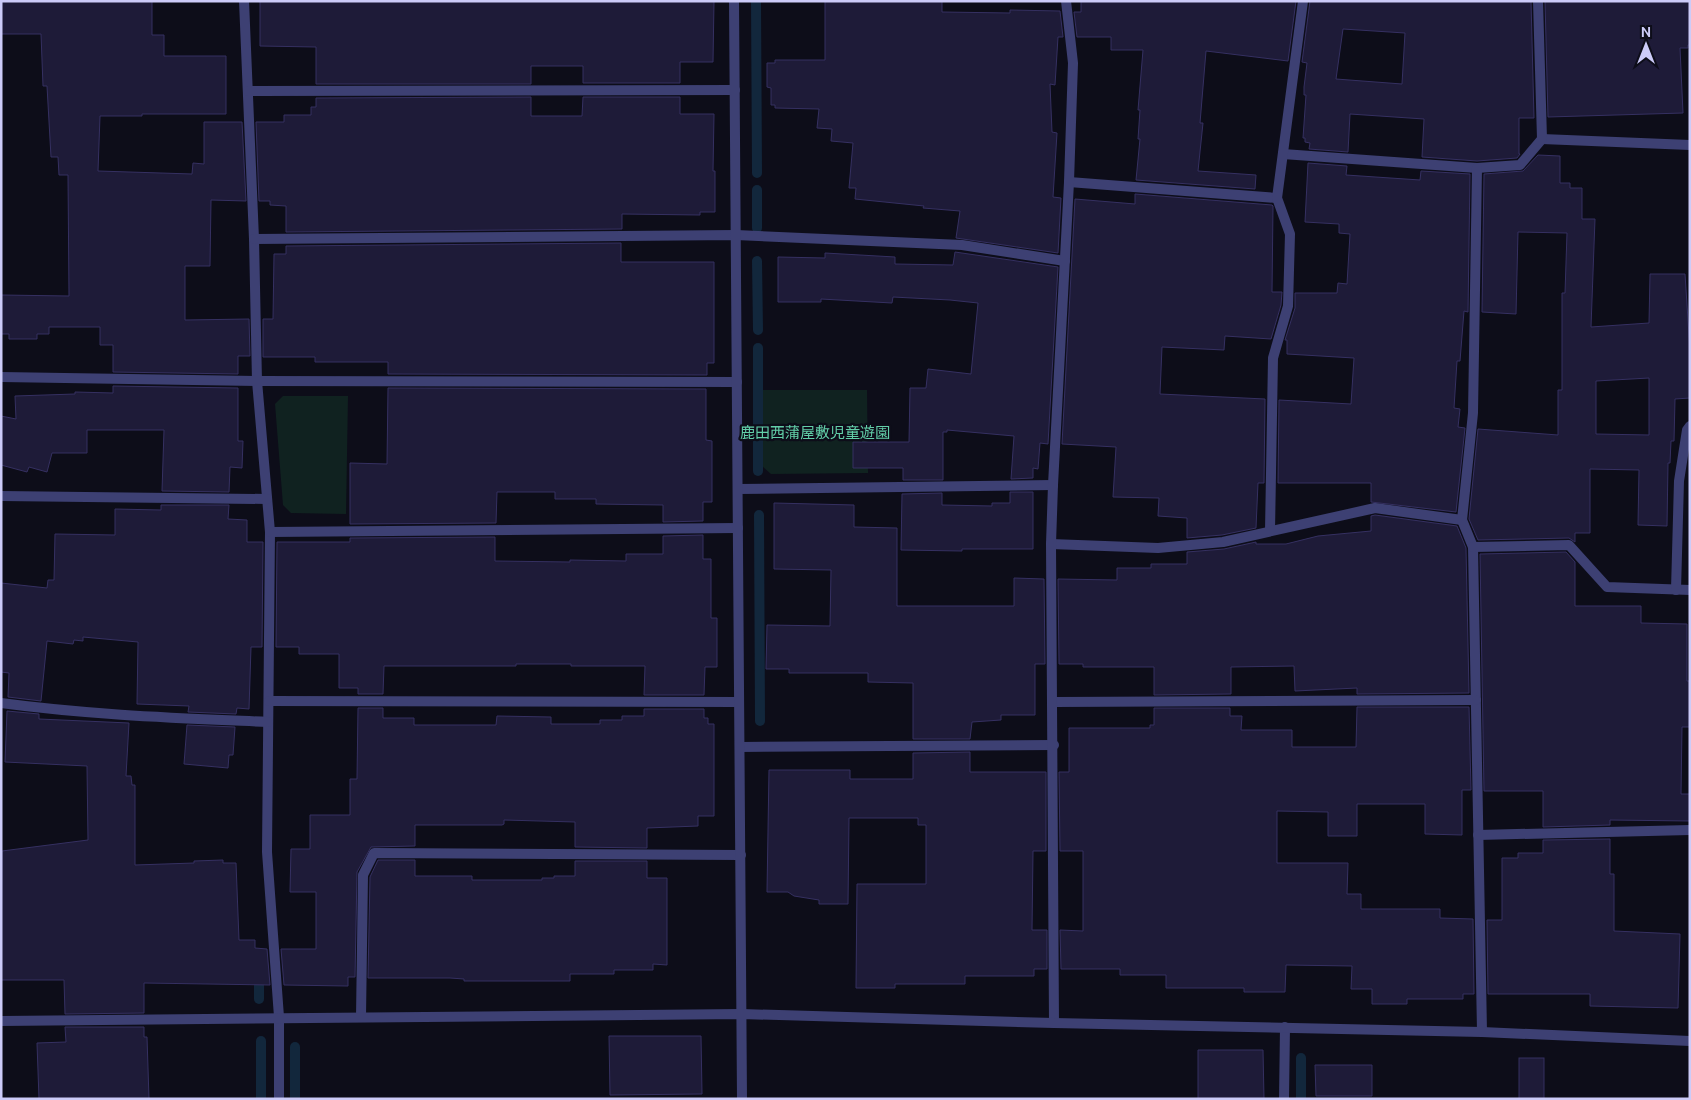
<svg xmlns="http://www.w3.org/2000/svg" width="1691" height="1100" font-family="Ubuntu,'Noto Sans JP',sans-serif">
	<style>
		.green { fill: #102220 }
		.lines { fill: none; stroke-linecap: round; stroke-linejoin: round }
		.stream { stroke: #12273c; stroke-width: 10 }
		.building { fill: #1e1b38; stroke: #353061; fill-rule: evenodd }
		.minor { stroke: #3d4073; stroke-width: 10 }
		.tertiary { stroke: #3d4073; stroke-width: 10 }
		.labels { text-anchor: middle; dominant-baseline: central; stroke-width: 4.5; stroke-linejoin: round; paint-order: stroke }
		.park-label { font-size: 15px; fill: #62cea8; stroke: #0d0d19 }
	</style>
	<rect width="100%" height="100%" fill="#0d0d19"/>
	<g class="green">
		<polygon points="762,390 867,390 868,473 771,474 762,466"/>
		<polygon points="283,396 348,396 346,514 291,513 283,505 275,404"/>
	</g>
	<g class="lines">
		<g class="stream">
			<polyline points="756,1 757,173"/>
			<polyline points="757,190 757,228"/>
			<polyline points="757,261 758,330"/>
			<polyline points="758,348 758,471"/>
			<polyline points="759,515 760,721"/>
			<polyline points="259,985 259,999"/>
			<polyline points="261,1041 261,1099"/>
			<polyline points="295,1047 295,1099"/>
			<polyline points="1301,1058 1301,1099"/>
		</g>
	</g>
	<g class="building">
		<polygon points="1,1 152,1 152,35 164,35 164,56 226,56 226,114 142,114 142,116 100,116 98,171 192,174 193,163 204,164 204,122 242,122 246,201 211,200 210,266 185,266 185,320 249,319 250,356 238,356 238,374 113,372 113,345 100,345 100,327 49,327 49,334 37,334 37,339 9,339 9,334 1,334 1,295 69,296 68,175 59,175 58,157 51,157 47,86 43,86 41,34 1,34"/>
		<polygon points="260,1 714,1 713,62 680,62 680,83 583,83 583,66 531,66 531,84 316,84 316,47 260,46"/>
		<polygon points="825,1 942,1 942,12 1010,13 1010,10 1060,11 1063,37 1058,37 1055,85 1050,84 1052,132 1057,133 1053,197 1061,198 1058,253 956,238 960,211 923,208 924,206 855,199 856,188 849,188 853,143 831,141 832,129 817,128 819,109 775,108 775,105 771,105 771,88 767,87 767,63 775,63 775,60 825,60"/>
		<polygon points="1081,1 1296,1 1288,61 1206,51 1200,123 1203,123 1198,171 1256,175 1255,189 1136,180 1140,139 1138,139 1140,110 1138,110 1143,50 1111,50 1111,37 1077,37 1074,12 1081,12"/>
		<path d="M 1310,1 L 1531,1 L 1534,118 L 1519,118 L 1519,154 L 1520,154 L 1517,158 L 1477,161 L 1422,157 L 1424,119 L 1350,114 L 1348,152 L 1309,149 L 1310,143 L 1305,142 L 1305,138 L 1303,138 L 1306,95 L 1304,95 L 1304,87 L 1307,63 L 1302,62 ZM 1343,29 L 1405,33 L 1402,84 L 1336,79 Z"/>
		<polygon points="1545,1 1690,1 1690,45 1688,45 1688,48 1680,48 1683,113 1548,117"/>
		<polygon points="531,97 531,116 582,116 583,97 680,97 680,114 714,114 713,171 715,171 715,212 700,212 700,215 622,214 622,229 286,232 286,206 270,205 270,201 259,201 256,122 284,122 284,115 311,115 311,107 316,107 316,98"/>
		<path d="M 1538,155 L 1560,156 L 1560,183 L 1570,183 L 1570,188 L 1582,188 L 1582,219 L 1595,219 L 1591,327 L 1649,323 L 1650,274 L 1685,274 L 1690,351 L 1690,398 L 1675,399 L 1674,441 L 1671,441 L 1670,463 L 1668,463 L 1667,526 L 1638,525 L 1639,470 L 1590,469 L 1590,533 L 1575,533 L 1575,542 L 1569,538 L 1478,540 L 1469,519 L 1478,429 L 1558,435 L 1558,390 L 1562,390 L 1562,293 L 1565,293 L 1567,233 L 1518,232 L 1516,314 L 1482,312 L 1484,174 L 1523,171 ZM 1649,378 L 1649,435 L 1596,434 L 1596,381 Z"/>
		<polygon points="1308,163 1347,166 1346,175 1420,180 1421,171 1470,174 1468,312 1464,311 1460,361 1457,361 1454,408 1460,409 1458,427 1465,428 1456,512 1371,502 1371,483 1278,483 1279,400 1351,404 1354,358 1287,354 1287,340 1285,340 1295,308 1295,293 1337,293 1338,283 1347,284 1350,234 1339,233 1339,224 1305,222"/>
		<polygon points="1135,194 1272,205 1273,206 1272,292 1282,292 1281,305 1271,339 1225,336 1224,350 1162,347 1160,394 1265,399 1264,483 1258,483 1256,528 1222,535 1187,538 1187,518 1158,516 1159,498 1113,497 1116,447 1062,444 1075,199 1135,204"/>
		<polygon points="621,243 621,262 714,262 714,363 707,363 707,375 388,374 388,362 315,362 315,357 263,357 263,319 273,319 274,254 286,254 286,246"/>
		<polygon points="955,252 1058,267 1048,444 1040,443 1038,469 1033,468 1033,478 1011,479 1014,436 947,430 947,432 943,432 943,480 903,480 903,468 853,468 853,442 909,442 910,388 926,388 928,369 971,374 978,303 950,300 893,297 892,303 821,299 821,302 778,302 778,257 825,258 825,253 895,257 895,264 953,265"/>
		<polygon points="113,386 238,388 238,441 243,441 242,468 230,467 229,492 162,491 164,430 87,430 87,453 52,453 47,472 29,467 27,472 1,465 1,416 16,419 15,396 75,394 75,392 113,393"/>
		<polygon points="388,388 706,389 706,440 712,441 712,502 703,502 703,521 663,522 663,505 596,504 596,499 555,499 555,492 497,492 496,523 350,524 350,463 387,464"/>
		<polygon points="1010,492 1033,492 1033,549 962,549 962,551 901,550 902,494 942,493 942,505 992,506 992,503 1010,503"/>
		<polygon points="774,503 854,505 854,527 897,528 897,606 1014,606 1014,578 1044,579 1045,664 1035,664 1035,715 1001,715 1001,720 972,722 970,739 913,739 913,683 868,682 868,673 789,673 789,669 766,669 767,625 830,626 831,570 774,569"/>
		<polygon points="161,505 229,505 228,519 247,520 247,542 263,542 262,647 251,647 249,709 237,708 236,714 188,712 189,706 137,704 138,642 83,637 83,641 74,640 73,644 47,641 41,701 8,697 9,673 1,672 1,583 47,588 48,580 54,580 55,534 115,535 115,509 161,510"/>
		<polygon points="1375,515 1457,526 1466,548 1469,693 1357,694 1357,688 1295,691 1294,666 1231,667 1231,694 1154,695 1154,667 1083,667 1083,664 1059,664 1058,579 1117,580 1117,568 1151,568 1151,564 1187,564 1187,552 1224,549 1256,542 1256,544 1286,544 1318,536 1371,531 1371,516"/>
		<polygon points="703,535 703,559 711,559 711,618 717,618 717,667 705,667 704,695 644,695 645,666 571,666 571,664 516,664 516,666 384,666 383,694 358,694 358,688 339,688 339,654 299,654 299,647 276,647 277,542 350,542 350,538 495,537 495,561 570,562 570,560 626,561 626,554 663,554 663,536"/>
		<polygon points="1566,552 1575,562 1575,606 1641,606 1641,623 1687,624 1687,681 1690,681 1690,727 1682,727 1681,794 1690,794 1690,821 1610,820 1610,825 1543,827 1543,791 1484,791 1480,554"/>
		<polygon points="1357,707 1469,707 1471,790 1462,790 1462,835 1425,834 1425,804 1357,804 1357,836 1328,836 1328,812 1277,811 1277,863 1348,863 1347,894 1361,894 1361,909 1440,909 1440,918 1473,919 1474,994 1463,994 1463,999 1407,999 1407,1004 1372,1004 1372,989 1351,989 1352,966 1286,965 1285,992 1244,992 1244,988 1166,988 1166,975 1120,975 1120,969 1061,969 1060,930 1083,931 1083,851 1060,851 1059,772 1069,772 1069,728 1150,728 1150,725 1154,725 1154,708 1230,708 1230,716 1242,716 1241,730 1292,730 1292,747 1356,747"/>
		<polygon points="358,708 383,708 383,718 414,718 414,725 496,725 497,716 551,717 551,724 600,724 600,720 622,720 622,716 644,716 644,709 704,709 704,718 708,718 708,724 714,724 714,816 698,816 698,826 647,828 647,848 575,847 575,822 504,820 504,824 502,825 415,825 415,846 371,847 357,872 355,977 348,977 348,986 284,985 281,949 316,949 316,892 290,892 291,849 310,849 310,815 350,815 350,779 357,779"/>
		<polygon points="7,711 39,714 39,719 129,723 126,776 131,776 132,785 135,785 135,865 194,863 194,861 223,860 223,863 236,863 239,940 255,940 255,948 267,949 270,985 144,983 144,1013 65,1014 64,980 1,980 2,851 88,840 87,766 5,762"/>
		<polygon points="187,725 235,727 233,755 229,755 228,768 184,764"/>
		<polygon points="970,752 970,772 1046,772 1046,851 1033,851 1032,930 1047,930 1047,969 1034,969 1034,976 965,976 965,984 895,984 895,988 856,988 857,884 926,884 926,825 918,825 918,818 849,818 848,904 819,904 819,900 794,896 788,892 767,892 769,770 850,770 850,779 913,779 913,753"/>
		<polygon points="1610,839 1610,874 1614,874 1614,931 1680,934 1678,1008 1590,1006 1590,994 1488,994 1487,920 1502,920 1502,858 1518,858 1518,853 1543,853 1543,840"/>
		<polygon points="378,860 415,860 415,876 472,876 472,880 542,880 542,878 554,878 554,876 575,876 575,861 647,861 647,878 667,878 667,965 653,964 653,970 614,970 614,974 570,974 570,981 464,981 464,979 450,978 368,978 370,877"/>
		<polygon points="65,1027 144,1027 144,1037 147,1037 149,1099 39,1099 37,1043 66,1042"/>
		<polygon points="609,1036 701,1036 702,1094 610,1095"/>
		<polygon points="1198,1050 1263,1050 1264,1099 1198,1099"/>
		<rect x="1519" y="1058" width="25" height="41"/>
		<polygon points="1315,1065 1372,1065 1372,1096 1316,1096"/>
	</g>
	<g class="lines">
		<g class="minor">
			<polyline points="244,1 254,239 257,381 270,532 267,852 279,1017 279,1099"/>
			<polyline points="248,91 735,90"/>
			<polyline points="1542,139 1690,145"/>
			<polyline points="1283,154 1477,168 1520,165 1542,139 1538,1"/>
			<polyline points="1477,168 1473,413 1462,520 1473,547 1482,1032"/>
			<polyline points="1069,182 1277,198"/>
			<polyline points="254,239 736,235 962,245 1065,261"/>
			<polyline points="1,377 257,381 737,382"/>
			<polyline points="738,489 1053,485"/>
			<polyline points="1,496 267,499"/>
			<polyline points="1270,531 1273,358 1288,306 1290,234 1277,198 1303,1"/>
			<polyline points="270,532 738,528"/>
			<polyline points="1051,544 1158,548 1223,542 1375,508 1462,520"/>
			<polyline points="1473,547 1569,545 1607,587 1690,590"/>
			<polyline points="1676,590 1679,481 1687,430 1690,426"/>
			<polyline points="269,701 739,702"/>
			<polyline points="1054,702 1476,700"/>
			<path d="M 1,703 C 90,715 179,718 268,722"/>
			<polyline points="740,747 1054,745"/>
			<polyline points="1478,835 1690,830"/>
			<polyline points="361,1017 363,875 374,853 741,855"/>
			<polyline points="1054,1023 1051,544 1053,485 1069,182 1073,63 1066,1"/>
			<polyline points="1284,1099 1285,1027"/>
		</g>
		<g class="tertiary">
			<polyline points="734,1 742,1099"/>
			<polyline points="1,1021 742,1014 1054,1023 1482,1032 1690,1041"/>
		</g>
	</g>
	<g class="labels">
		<g class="park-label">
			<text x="815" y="432">鹿田西蒲屋敷児童遊園</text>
		</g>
	</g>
	<rect width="1691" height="1100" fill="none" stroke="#cccbf8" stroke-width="5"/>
	<g transform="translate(1646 45)" stroke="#0d0d19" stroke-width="4" paint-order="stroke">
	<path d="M0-4L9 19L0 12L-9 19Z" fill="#cccbf8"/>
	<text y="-8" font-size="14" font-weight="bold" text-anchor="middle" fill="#cccbf8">N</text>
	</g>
</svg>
